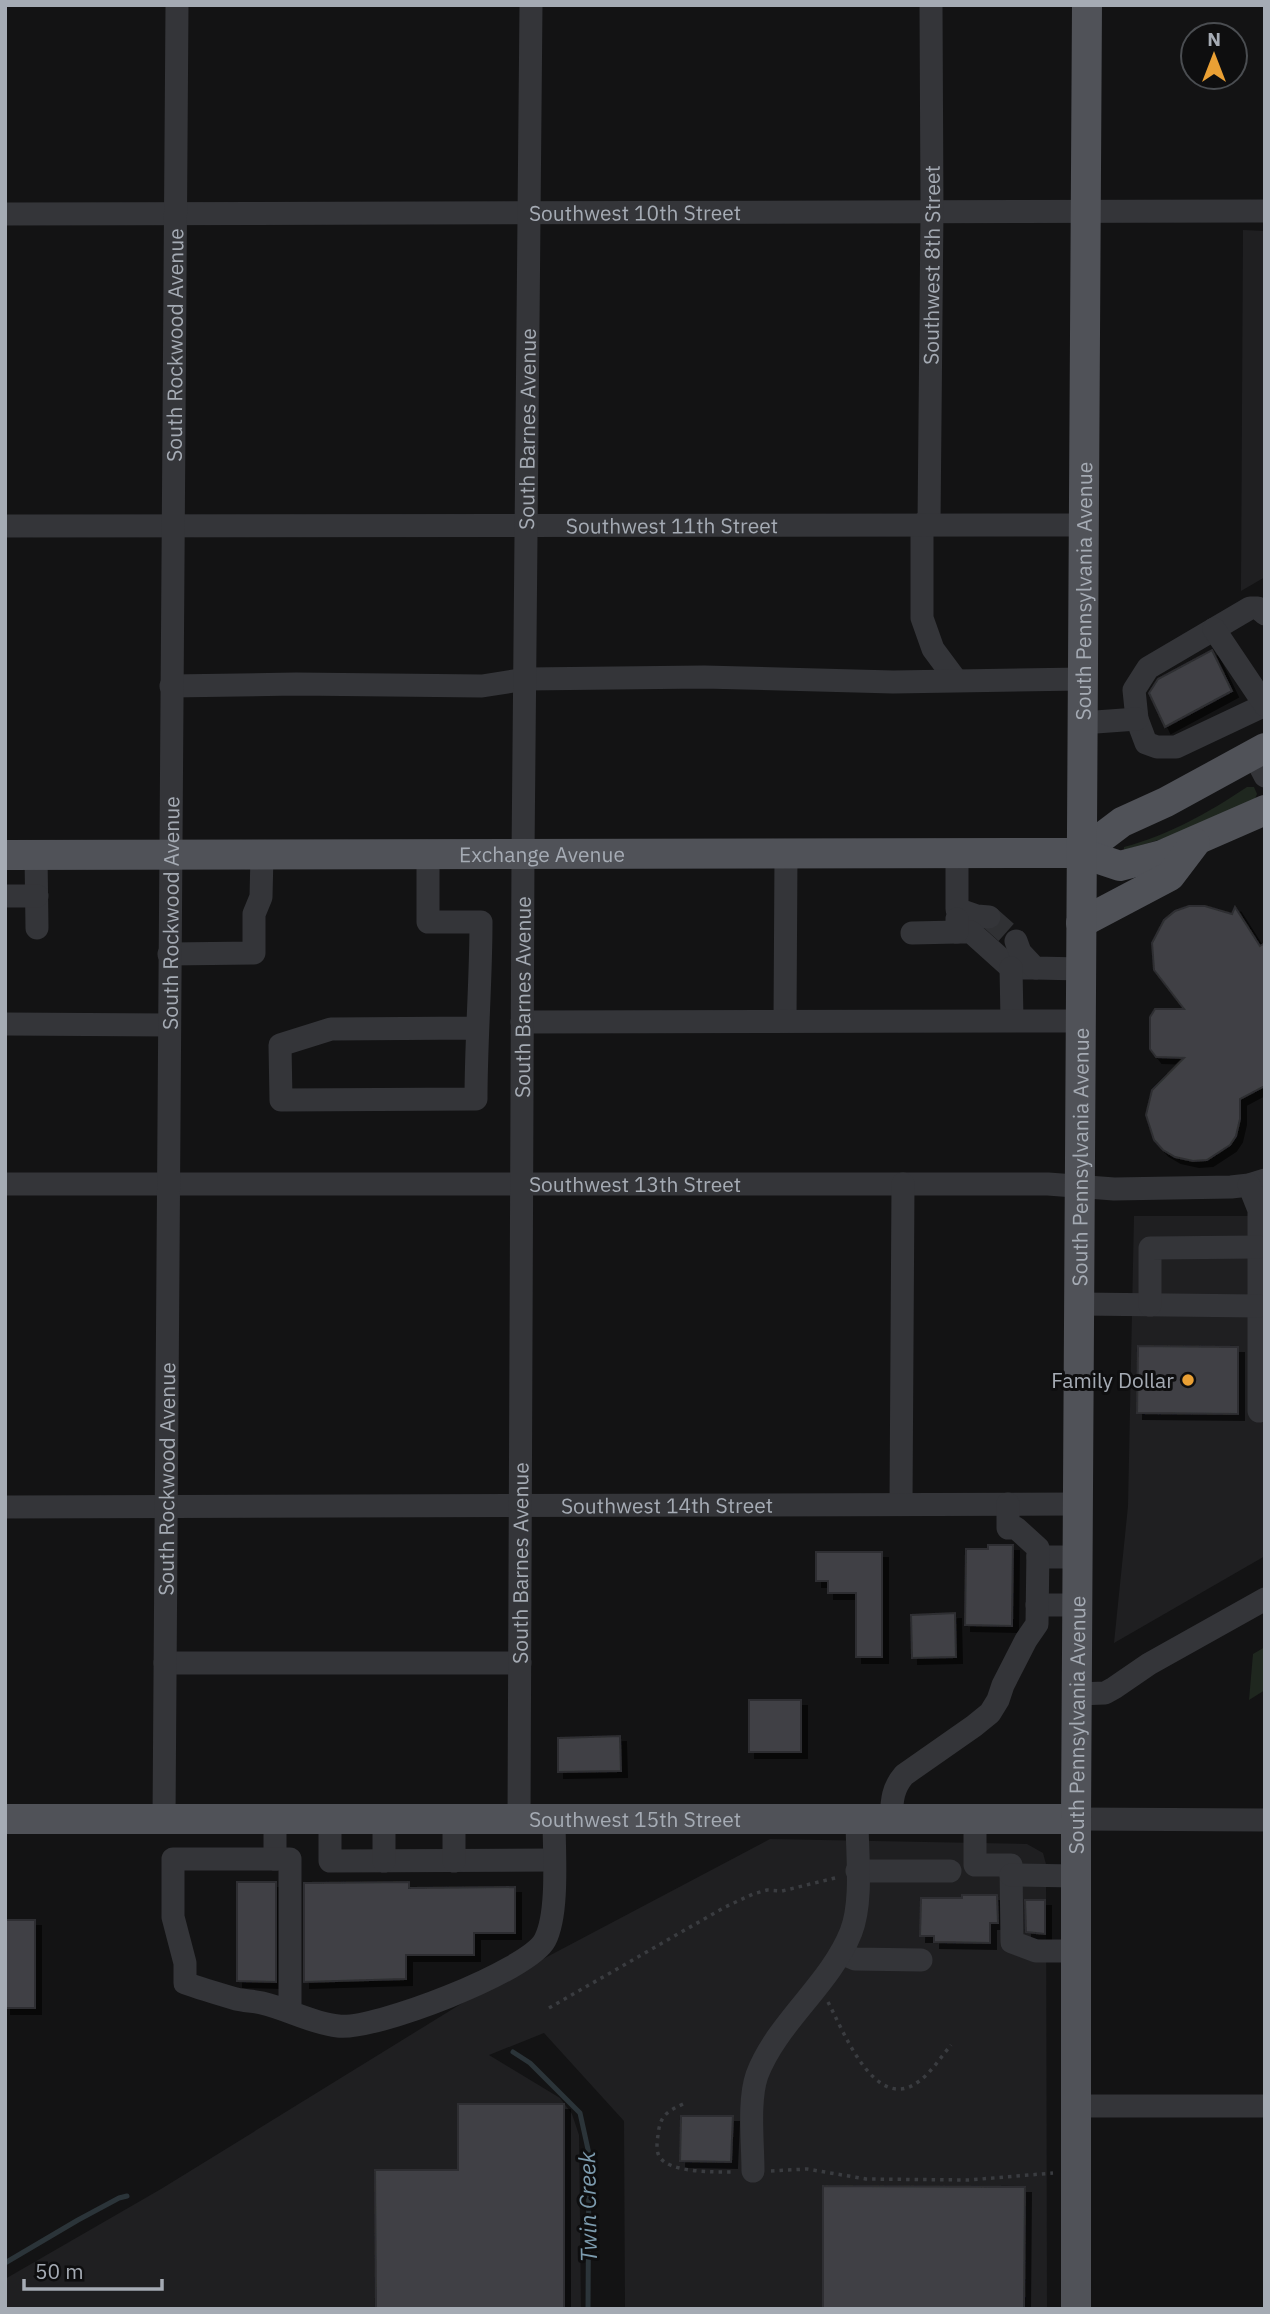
<svg xmlns="http://www.w3.org/2000/svg" width="1270" height="2314" font-family="'IBM Plex Sans',sans-serif">
	<style>
		.built { fill: #1f1f21 }
		.green { fill: #1f271f }
		.lines { fill: none; stroke-linecap: round; stroke-linejoin: round }
		.stream { stroke: #2b3439; stroke-width: 5 }
		.building { fill: #3f4144; stroke: #2d2d30; stroke-width: 2; filter: url(#shadow) }
		.minor-tunnel { stroke: #303134; stroke-width: 23; stroke-dasharray: 23 11; stroke-linecap: butt }
		.path { stroke: #3a3c40; stroke-width: 3.5; stroke-dasharray: 3.5 5; stroke-linecap: butt }
		.minor { stroke: #343539; stroke-width: 23 }
		.major { stroke: #505258; stroke-width: 30 }
		.poi-dot { fill: #eaa034; stroke: #0e0e0f; stroke-width: 2.5 }
		.labels { text-anchor: middle; dominant-baseline: central; stroke-width: 6; stroke-linejoin: round; paint-order: stroke }
		.street-label { font-size: 21px; fill: #a5abb4; stroke: #0e0e0f }
		.poi-label { font-size: 21px; fill: #a5abb4; stroke: #0e0e0f; text-anchor: end }
		.water-label { font-size: 23px; font-style: italic; fill: #7c9bae; stroke: #0e0e0f }
	</style>
	<defs>
		<filter id="shadow"><feDropShadow dx="6" dy="6" stdDeviation="0" flood-color="#0009"/></filter>
	</defs>
	<rect width="100%" height="100%" fill="#131314"/>
	<g class="built">
		<polygon points="1243,230 1265,231 1265,577 1241,591"/>
		<polygon points="1265,1209 1265,1556 1114,1643 1128,1506 1134,1216 1251,1216"/>
		<polygon points="770,1839 1027,1844 1043,1853 1046,1864 1047,2309 625,2309 624,2121 544,2033 489,2055 560,2098 572,2114 579,2135 581,2309 5,2309 5,2279 161,2189 477,1994"/>
	</g>
	<g class="green">
		<path d="M 1247,787 L 1254,787 L 1257,794 L 1255,799 L 1200,828 L 1124,850 L 1124,847 C 1169,835 1208,813 1247,787 Z"/>
		<polygon points="1265,1647 1265,1690 1249,1700 1253,1654"/>
	</g>
	<g class="lines">
		<g class="stream">
			<polyline points="513,2052 530,2063 580,2113 589,2154 588,2309"/>
			<polyline points="5,2263 78,2220 119,2198 127,2196"/>
		</g>
	</g>
	<g class="building">
		<polygon points="1212,650 1232,691 1165,727 1149,693 1158,679"/>
		<polygon points="1189,906 1205,906 1232,914 1235,907 1260,946 1265,943 1265,1086 1240,1099 1240,1119 1236,1136 1230,1145 1207,1160 1193,1161 1175,1157 1163,1150 1154,1140 1146,1115 1152,1090 1184,1058 1156,1057 1150,1049 1150,1017 1155,1009 1184,1009 1154,970 1152,943 1164,920 1175,911"/>
		<polygon points="1138,1346 1238,1347 1238,1414 1137,1413"/>
		<polygon points="988,1545 1013,1545 1012,1626 965,1625 966,1549 988,1549"/>
		<polygon points="816,1552 882,1552 882,1657 856,1657 856,1593 828,1593 828,1581 816,1581"/>
		<polygon points="955,1613 956,1657 912,1658 911,1615"/>
		<rect x="749" y="1700" width="52" height="52"/>
		<polygon points="620,1736 621,1771 558,1772 558,1738"/>
		<polygon points="237,1882 276,1882 276,1982 237,1981"/>
		<polygon points="409,1882 409,1888 515,1887 515,1933 474,1933 474,1955 406,1955 406,1979 304,1982 304,1883"/>
		<polygon points="962,1895 997,1895 998,1923 990,1923 990,1943 934,1942 934,1936 920,1936 921,1898 962,1898"/>
		<polygon points="1025,1900 1045,1900 1045,1934 1026,1932"/>
		<rect x="5" y="1920" width="30" height="88"/>
		<polygon points="458,2104 564,2104 564,2309 376,2309 375,2170 458,2170"/>
		<polygon points="681,2116 733,2116 731,2162 680,2161"/>
		<polygon points="823,2186 1025,2187 1024,2309 823,2309"/>
	</g>
	<g class="lines">
		<polyline class="minor-tunnel" points="989,917 1016,941"/>
		<g class="path">
			<path d="M 828,2002 C 843,2030 875,2114 918,2082 C 930,2074 941,2057 951,2045"/>
			<polyline points="549,2008 725,1907 753,1894 767,1890 782,1891 839,1877"/>
			<path d="M 683,2104 C 666,2112 660,2116 658,2135 C 657,2142 656,2150 659,2156 C 668,2173 715,2172 732,2172"/>
			<polyline points="771,2171 807,2169 866,2179 969,2180 1053,2173"/>
		</g>
		<g class="minor">
			<path id="s1" d="M 5,214 L 1265,211"/>
			<polyline points="922,524 922,618 933,649 956,680"/>
			<path id="s2" d="M 929,524 L 932,211 L 931,5"/>
			<path id="s3" d="M 5,526 L 1085,525"/>
			<polyline points="1265,614 1258,608 1250,608 1148,668 1134,690 1137,719 1146,743 1157,747 1176,747 1265,705"/>
			<polyline points="1214,629 1265,705"/>
			<polyline points="171,686 296,684 482,686 526,679 704,677 893,682 1082,679"/>
			<polyline points="1082,723 1137,719"/>
			<polyline points="1254,755 1265,776"/>
			<path d="M 428,854 L 428,922 L 481,922 C 481,981 476,1040 476,1099 L 281,1100 L 280,1045 L 331,1029 L 476,1028"/>
			<polyline points="36,855 37,928"/>
			<polyline points="957,855 957,909 977,916 989,917"/>
			<polyline points="5,896 37,896"/>
			<polyline points="957,932 971,932 1011,968 1035,968"/>
			<polyline points="912,933 957,932 957,919"/>
			<polyline points="1016,941 1020,952 1035,968 1082,969"/>
			<polyline points="169,954 254,953 254,914 261,897 262,855"/>
			<polyline points="1011,968 1012,1020"/>
			<polyline points="785,1021 786,854"/>
			<polyline points="522,1022 1082,1021"/>
			<polyline points="5,1024 169,1025"/>
			<path id="s4" d="M 5,1184 L 1048,1184 L 1114,1189 L 1231,1187 L 1249,1185 L 1265,1180"/>
			<polyline points="1249,1185 1259,1210 1259,1411"/>
			<polyline points="1080,1304 1259,1306"/>
			<polyline points="1150,1305 1150,1248 1259,1247"/>
			<polyline points="901,1504 903,1184"/>
			<path id="s5" d="M 5,1507 L 1077,1504"/>
			<polyline points="1038,1557 1077,1557"/>
			<polyline points="1037,1605 1077,1605"/>
			<polyline points="165,1663 520,1663"/>
			<polyline points="1077,1694 1105,1693 1114,1688 1149,1664 1265,1599"/>
			<path id="s6" d="M 164,1819 L 177,5"/>
			<polyline points="275,1819 275,1859"/>
			<path id="s7" d="M 519,1819 L 523,855 L 531,5"/>
			<polyline points="1076,1819 1265,1820"/>
			<polyline points="330,1820 330,1861 554,1860"/>
			<polyline points="384,1820 384,1861"/>
			<polyline points="454,1820 454,1861"/>
			<path d="M 891,1820 C 892,1801 892,1789 904,1775 L 974,1726 L 990,1713 L 998,1700 L 1003,1685 L 1026,1640 L 1037,1624 L 1038,1548 L 1016,1528 L 1008,1528 L 1008,1504"/>
			<polyline points="975,1820 975,1865 1011,1865 1012,1942 1036,1951 1076,1951"/>
			<polyline points="857,1871 950,1871"/>
			<polyline points="1011,1875 1076,1876"/>
			<polyline points="841,1953 855,1959 921,1960"/>
			<path d="M 290,2011 L 290,1859 L 173,1859 L 173,1917 L 185,1963 L 185,1983 C 202,1989 219,1994 236,1999 C 245,2001 254,2001 262,2003 C 288,2009 311,2023 338,2026 C 373,2031 529,1971 545,1940 C 559,1913 554,1851 554,1819"/>
			<polyline points="1076,2106 1265,2106"/>
			<path d="M 753,2171 C 753,2143 748,2101 757,2075 C 777,2022 830,1985 851,1932 C 863,1901 857,1853 857,1820"/>
		</g>
		<g class="major">
			<polyline points="1081,853 1122,822 1166,802 1265,748"/>
			<path id="s8" d="M 5,855 L 1081,853 L 1120,866 L 1162,855 L 1265,810"/>
			<polyline points="1081,923 1170,876 1195,843"/>
			<path id="s9" d="M 5,1819 L 1076,1819"/>
			<path id="s10" d="M 1076,2309 L 1076,1819 L 1087,5"/>
		</g>
	</g>
	<circle class="poi-dot" cx="1188" cy="1380" r="7"/>
	<g class="labels">
		<g class="street-label">
			<text stroke="none"><textPath href="#s1" startOffset="630">Southwest 10th Street</textPath></text>
			<text stroke="none"><textPath href="#s2" startOffset="259">Southwest 8th Street</textPath></text>
			<text stroke="none"><textPath href="#s6" startOffset="1474">South Rockwood Avenue</textPath></text>
			<text stroke="none"><textPath href="#s7" startOffset="1390">South Barnes Avenue</textPath></text>
			<text stroke="none"><textPath href="#s3" startOffset="667">Southwest 11th Street</textPath></text>
			<text stroke="none"><textPath href="#s10" startOffset="1718">South Pennsylvania Avenue</textPath></text>
			<text stroke="none"><textPath href="#s8" startOffset="537">Exchange Avenue</textPath></text>
			<text stroke="none"><textPath href="#s6" startOffset="906">South Rockwood Avenue</textPath></text>
			<text stroke="none"><textPath href="#s7" startOffset="822">South Barnes Avenue</textPath></text>
			<text stroke="none"><textPath href="#s10" startOffset="1152">South Pennsylvania Avenue</textPath></text>
			<text stroke="none"><textPath href="#s4" startOffset="630">Southwest 13th Street</textPath></text>
			<text stroke="none"><textPath href="#s6" startOffset="340">South Rockwood Avenue</textPath></text>
			<text stroke="none"><textPath href="#s5" startOffset="662">Southwest 14th Street</textPath></text>
			<text stroke="none"><textPath href="#s7" startOffset="256">South Barnes Avenue</textPath></text>
			<text stroke="none"><textPath href="#s10" startOffset="584">South Pennsylvania Avenue</textPath></text>
			<text stroke="none"><textPath href="#s9" startOffset="630">Southwest 15th Street</textPath></text>
		</g>
		<g class="poi-label">
			<text x="1174" y="1380">Family Dollar</text>
		</g>
		<g class="water-label">
			<text transform="translate(587 2207) rotate(-91)">Twin Creek</text>
		</g>
	</g>
	<rect width="1270" height="2314" fill="none" stroke="#a5abb4" stroke-width="14"/>
	<g transform="translate(1214 56)"><circle r="33" fill="#0e0e0f" stroke="#4a4d51" stroke-width="2"/>
	<path d="M0-5L12 26L0 18L-12 26Z" fill="#eaa034"/>
	<text y="-10" font-size="19" font-weight="bold" text-anchor="middle" fill="#a5abb4">N</text>
	</g>
	<path d="M24 2279v10h138v-10" fill="none" stroke="#a5abb4" stroke-width="3.5"/>
	<text x="35" y="2279" font-size="21" fill="#a5abb4" stroke="#0e0e0f" stroke-width="5" paint-order="stroke">50 m</text>
</svg>
